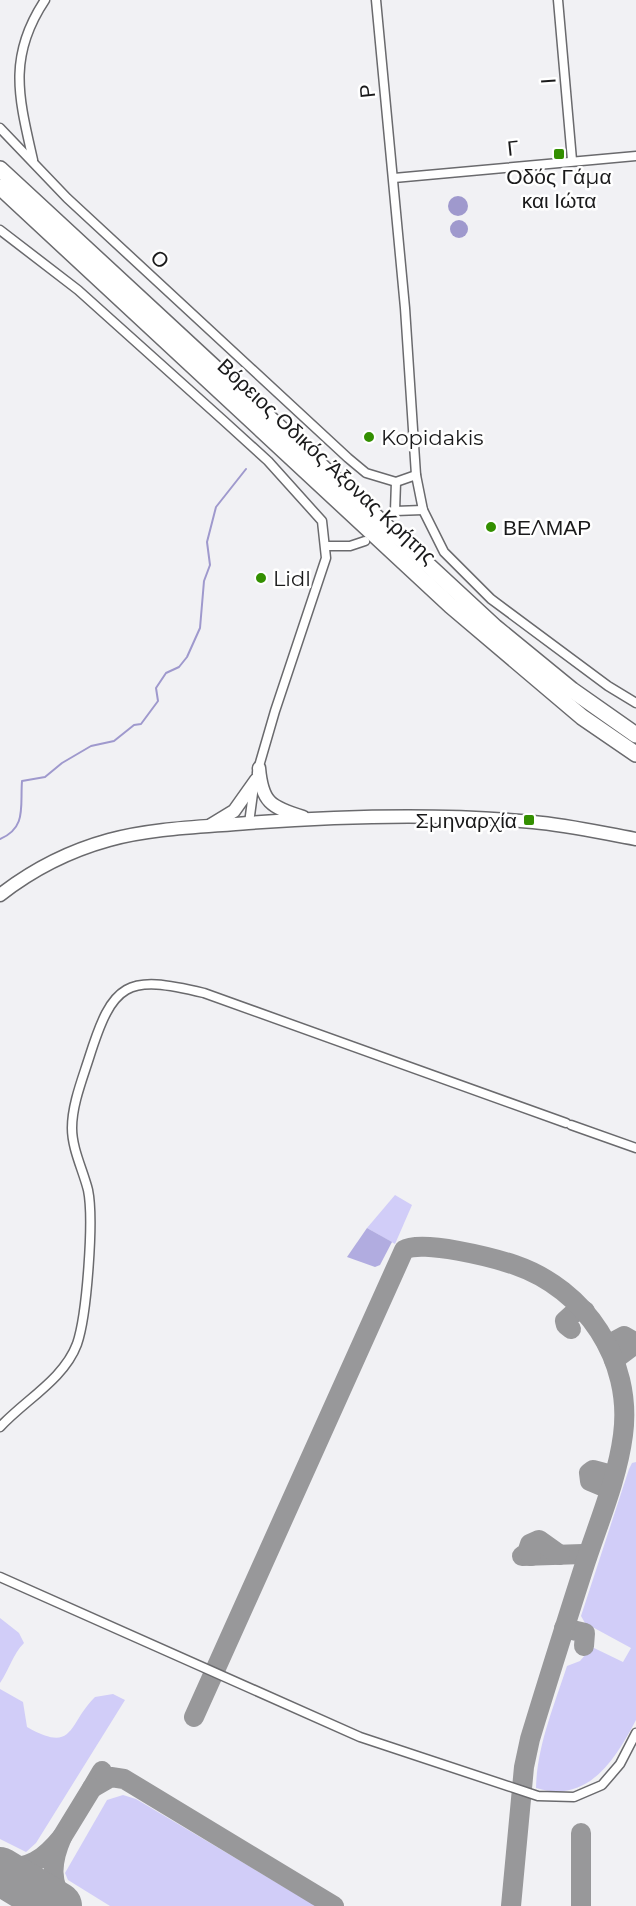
<svg xmlns="http://www.w3.org/2000/svg" width="636" height="1906" font-family="Montserrat,sans-serif">
	<style>
		.green { fill: #d1cdf8 }
		.forest { fill: #b1ace0 }
		.water { fill: #9f99cd }
		.lines { fill: none; stroke-linecap: round; stroke-linejoin: round }
		.stream { stroke: #9f99cd; stroke-width: 2 }
		.taxiway { stroke: #98989a; stroke-width: 20 }
		.runway { stroke: #98989a; stroke-width: 48 }
		.minor-casing { stroke: #6a6a6d; stroke-width: 11 }
		.primary-casing { stroke: #6a6a6d; stroke-width: 15 }
		.motorway-casing { stroke: #6a6a6d; stroke-width: 18 }
		.minor { stroke: #fff; stroke-width: 8 }
		.primary { stroke: #fff; stroke-width: 12 }
		.motorway { stroke: #fff; stroke-width: 15 }
		.poi-dot { fill: #338f00; stroke: #fff; stroke-width: 2 }
		.labels { text-anchor: middle; dominant-baseline: central; stroke-width: 5; stroke-linejoin: round; paint-order: stroke }
		.street-label { font-size: 21px; fill: #1a1a1b; stroke: #fff }
		.poi-label { font-size: 21px; fill: #1a1a1b; stroke: #fff; text-anchor: start }
	</style>
	<rect width="100%" height="100%" fill="#f1f1f4"/>
	<g class="green">
		<polygon points="395,1195 412,1205 395,1244 367,1228"/>
		<path d="M 636,1462 L 636,1720 C 615,1760 588,1804 536,1788 C 537,1746 554,1706 567,1666 L 580,1661 L 592,1647 L 623,1662 L 631,1648 L 585,1623 L 581,1616 L 629,1469 L 632,1463 Z"/>
		<path d="M 0,1618 L 19,1633 L 24,1643 C 13,1654 9,1670 0,1683 Z"/>
		<path d="M 0,1689 L 23,1702 L 27,1727 C 75,1754 67,1725 95,1697 L 113,1694 L 125,1700 L 36,1843 L 26,1852 L 0,1839 Z"/>
		<polygon points="123,1795 136,1799 316,1906 110,1906 68,1880 65,1873 107,1800"/>
	</g>
	<polygon class="forest" points="367,1228 392,1242 380,1265 375,1267 347,1257"/>
	<g class="water">
		<circle cx="458" cy="206" r="10"/>
		<circle cx="459" cy="229" r="9"/>
	</g>
	<g class="lines">
		<path class="stream" d="M 0,839 C 27,828 20,806 22,781 L 45,777 L 62,763 L 91,746 L 114,741 L 134,725 L 141,724 L 158,701 L 156,688 L 166,673 L 179,667 L 187,657 L 200,628 L 204,581 L 210,565 L 207,542 L 216,507 L 246,469"/>
		<g class="taxiway">
			<polyline points="571,1329 566,1325 565,1321 576,1311 585,1311"/>
			<polyline points="606,1342 611,1343 624,1336 631,1340 630,1348 614,1360"/>
			<polyline points="609,1489 590,1481 589,1473 593,1470 608,1474 612,1482"/>
			<polyline points="522,1556 583,1554 587,1557"/>
			<polyline points="531,1556 528,1550 530,1544 539,1540 560,1555"/>
			<polyline points="564,1628 585,1633 584,1646"/>
			<path d="M 194,1717 L 404,1250 C 421,1239 494,1258 515,1265 C 585,1289 633,1360 623,1435 C 617,1481 597,1526 583,1570 C 565,1626 547,1683 530,1739 L 524,1767 L 511,1906"/>
			<polyline points="102,1771 92,1788 111,1777 124,1779 334,1906"/>
			<polyline points="581,1833 581,1906"/>
			<polyline points="62,1837 92,1788"/>
			<path d="M 0,1867 C 29,1870 44,1859 62,1837 C 51,1862 49,1883 66,1906"/>
		</g>
		<polyline class="runway" points="0,1871 58,1906"/>
		<defs>
			<g id="minor">
				<polyline points="376,0 405,308 416,475 423,510 444,552 491,599 608,686 636,703"/>
				<polyline points="558,0 572,160"/>
				<polyline points="0,128 67,198 348,458 366,473 396,482"/>
				<path d="M 33,160 C 19,98 7,57 45,0"/>
				<polyline points="394,178 636,156"/>
				<polyline points="0,230 78,290 224,421 268,461 322,521 326,558 275,711 257,773"/>
				<polyline points="396,482 395,511 423,510"/>
				<polyline points="396,482 416,475"/>
				<polyline points="327,546 350,546 365,541"/>
				<polyline points="249,823 254,786"/>
				<polyline points="571,1125 636,1148"/>
				<path d="M 0,1427 C 25,1400 64,1379 77,1344 C 87,1315 94,1219 88,1190 C 83,1170 72,1149 72,1128 C 72,1105 82,1080 89,1058 C 113,982 126,974 204,993 L 566,1123"/>
				<polyline points="0,1577 360,1737 538,1796 574,1797 602,1785 620,1764 636,1733"/>
			</g>
			<g id="primary">
				<path d="M 259,768 C 262,802 270,807 303,817"/>
				<polyline points="211,825 234,811 256,780"/>
				<path d="M 0,895 C 32,870 69,851 109,840 C 153,828 202,827 248,823 C 342,816 439,813 533,822 C 568,825 602,833 636,839"/>
			</g>
			<g id="motorway">
				<polyline points="0,169 495,627 572,690 636,735"/>
				<polyline points="0,187 451,606 582,717 636,754"/>
			</g>
		</defs>
		<use href="#minor" class="minor-casing"/>
		<use href="#primary" class="primary-casing"/>
		<use href="#motorway" class="motorway-casing"/>
		<use href="#minor" class="minor"/>
		<use href="#primary" class="primary"/>
		<use href="#motorway" class="motorway"/>
	</g>
	<g class="poi-dot">
		<rect x="553" y="148" width="12" height="12" rx="3"/>
		<circle cx="369" cy="437" r="6"/>
		<circle cx="491" cy="527" r="6"/>
		<circle cx="261" cy="578" r="6"/>
		<rect x="523" y="814" width="12" height="12" rx="3"/>
	</g>
	<g class="labels">
		<g class="street-label">
			<text transform="translate(548 81) rotate(-94)">Ι</text>
			<text transform="translate(367 91) rotate(-96)">Ρ</text>
			<text transform="translate(513 148) rotate(-6)">Γ</text>
			<text transform="translate(160 259) rotate(43)">Ο</text>
			<text transform="translate(327 461) rotate(43)">Βόρειος Οδικός Άξονας Κρήτης</text>
		</g>
		<g class="poi-label">
			<text x="559" y="176" text-anchor="middle">Οδός Γάμα<tspan x="559" dy="24">και Ιώτα</tspan></text>
			<text x="381" y="437">Kopidakis</text>
			<text x="503" y="527">ΒΕΛΜΑΡ</text>
			<text x="273" y="578">Lidl</text>
			<text x="517" y="820" text-anchor="end">Σμηναρχία</text>
		</g>
	</g>
</svg>
